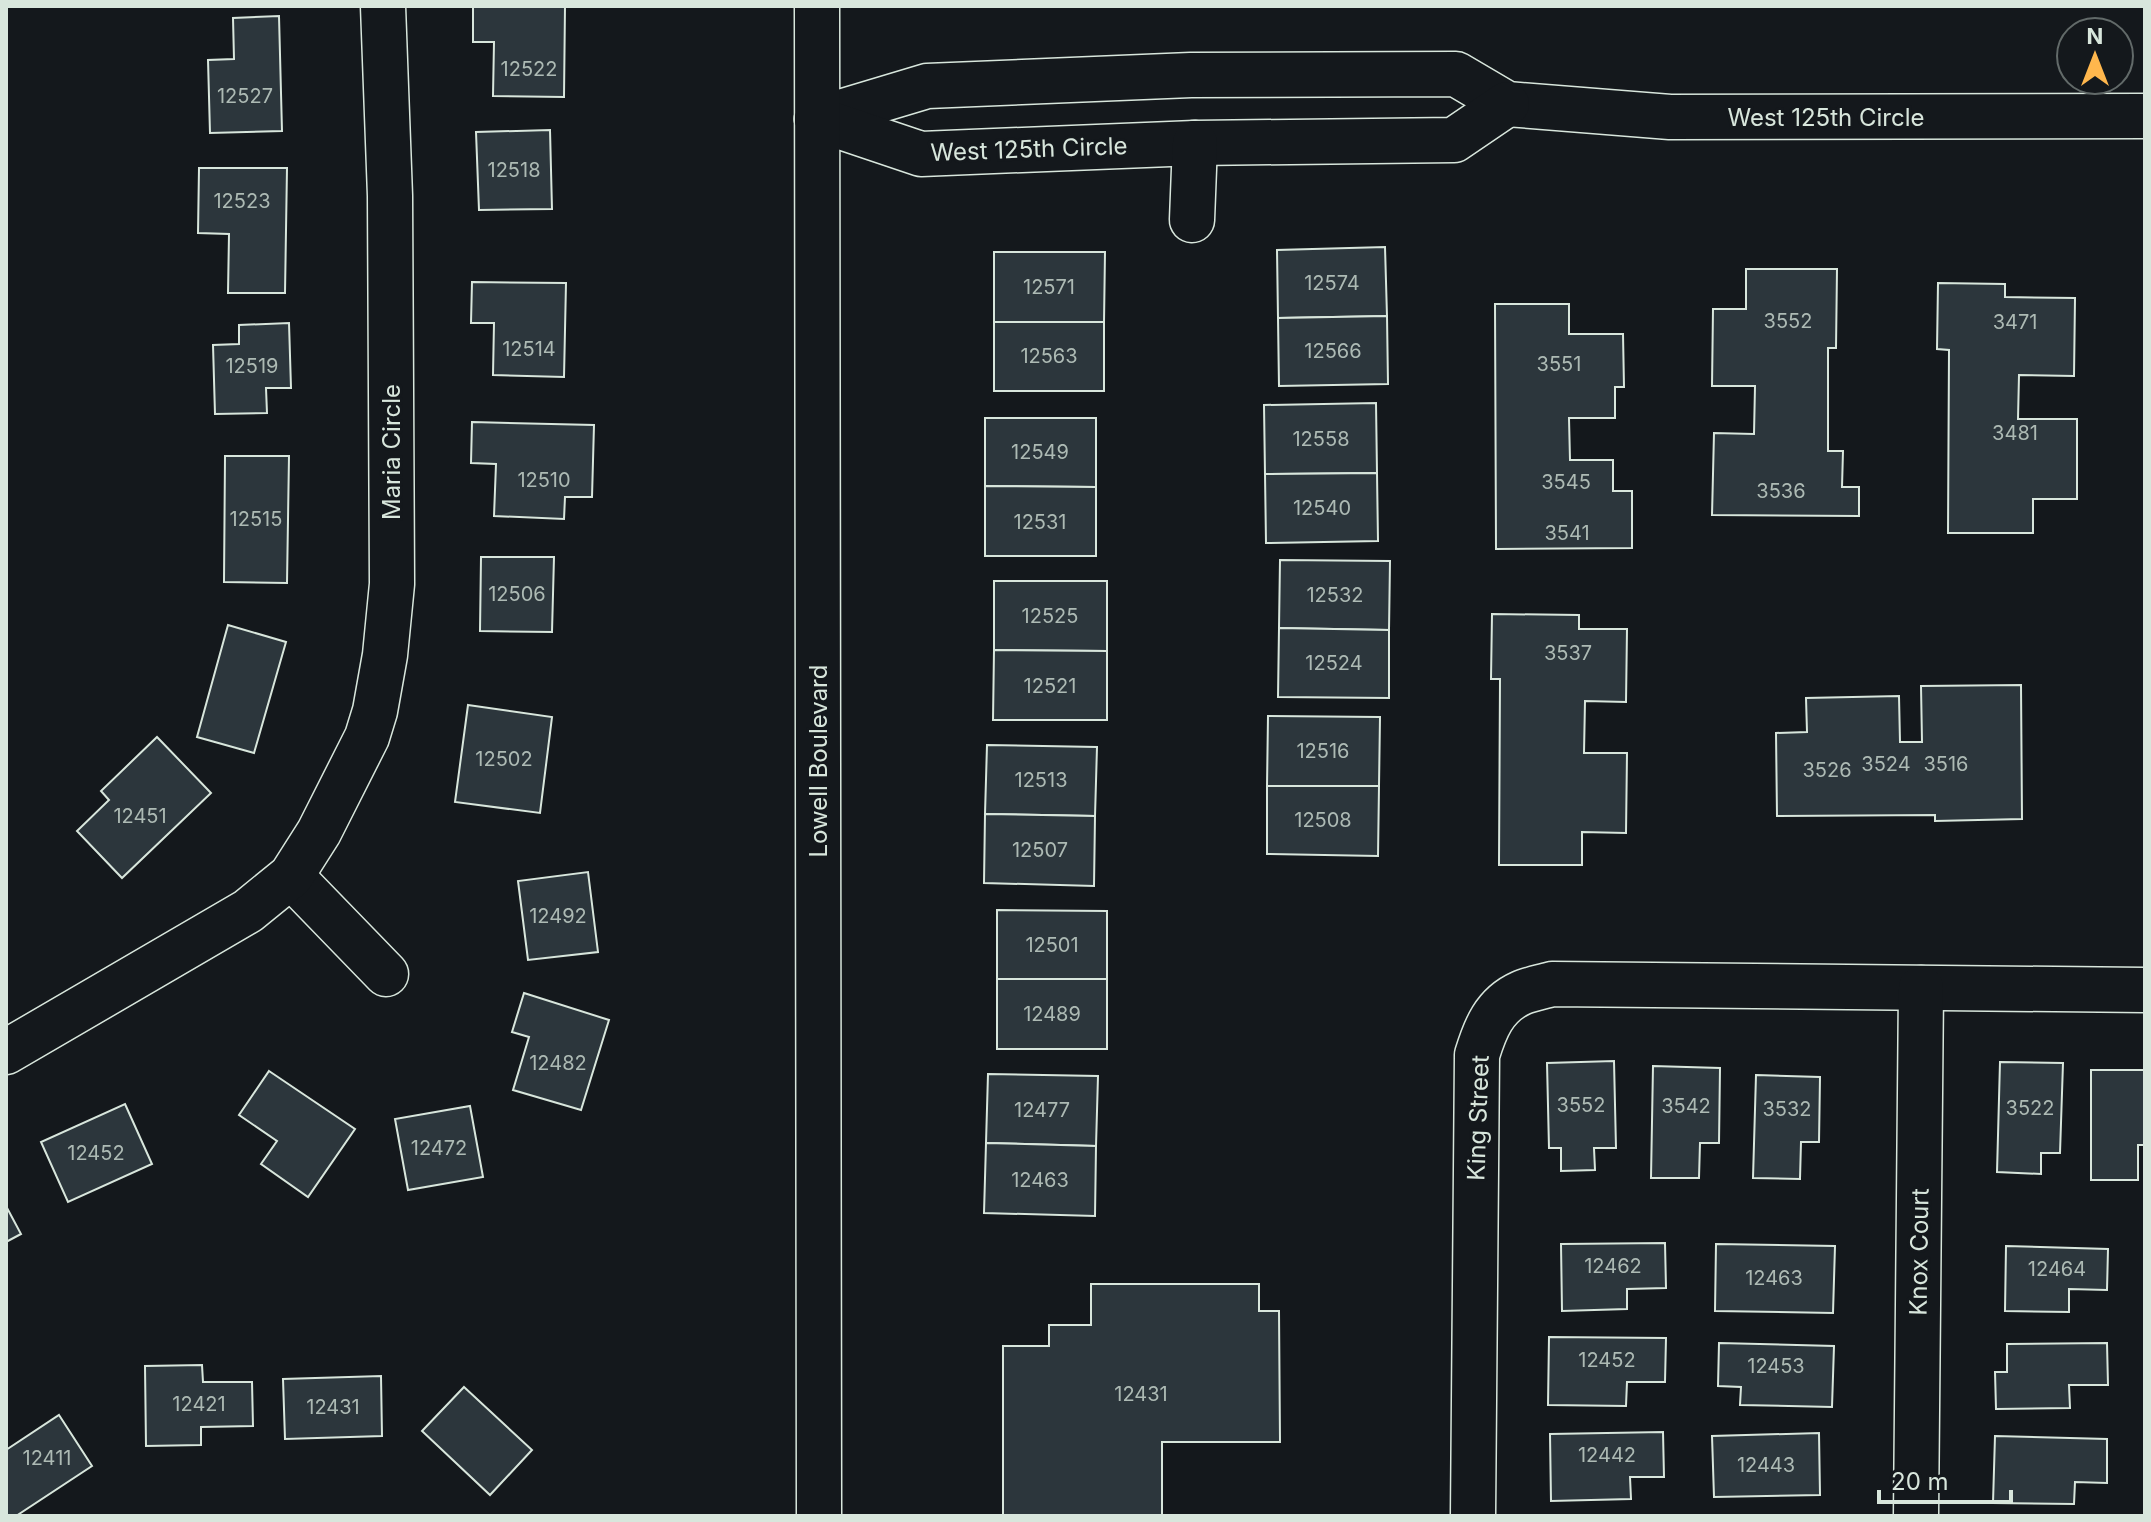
<svg xmlns="http://www.w3.org/2000/svg" width="2151" height="1522" font-family="Inter,sans-serif">
	<style>
		.building { fill: #2c363c; stroke: #d8e6dc; stroke-width: 2 }
		.lines { fill: none; stroke-linecap: round; stroke-linejoin: round }
		.minor-casing { stroke: #d8e6dc; stroke-width: 47 }
		.major-casing { stroke: #d8e6dc; stroke-width: 47 }
		.minor { stroke: #14181c; stroke-width: 44 }
		.major { stroke: #14181c; stroke-width: 44 }
		.labels { text-anchor: middle; dominant-baseline: central; stroke-width: 6; stroke-linejoin: round; paint-order: stroke }
		.number-label { font-size: 20px; fill: #adbab4 }
		.street-label { font-size: 24px; fill: #d8e6dc; stroke: #14181c }
	</style>
	<rect width="100%" height="100%" fill="#14181c"/>
	<g class="building">
		<polygon points="473,6 565,6 564,97 493,96 494,42 473,42"/>
		<polygon points="279,16 282,131 210,133 208,60 234,59 233,18"/>
		<polygon points="550,130 552,209 479,210 476,132"/>
		<polygon points="199,168 287,168 285,293 228,293 229,234 198,233"/>
		<polygon points="1385,247 1387,316 1278,318 1277,250"/>
		<polygon points="994,252 1105,252 1104,322 994,322"/>
		<polygon points="1746,269 1837,269 1836,348 1828,348 1828,451 1843,451 1842,487 1859,487 1859,516 1712,515 1714,433 1754,434 1755,386 1712,386 1713,309 1746,309"/>
		<polygon points="472,282 566,283 564,377 493,375 494,323 471,323"/>
		<polygon points="1938,283 2005,284 2005,297 2075,298 2074,376 2019,375 2018,419 2077,419 2077,499 2033,499 2033,533 1948,533 1949,350 1937,349"/>
		<polygon points="1495,304 1569,304 1569,334 1623,334 1624,387 1615,387 1615,418 1569,418 1570,460 1613,460 1613,491 1632,491 1632,548 1496,549"/>
		<polygon points="1387,316 1388,384 1279,386 1278,318"/>
		<rect x="994" y="322" width="110" height="69"/>
		<polygon points="289,323 291,388 266,388 267,413 215,414 213,345 239,344 239,325"/>
		<polygon points="1376,403 1377,473 1265,474 1264,405"/>
		<polygon points="985,418 1096,418 1096,487 985,486"/>
		<polygon points="472,422 594,425 592,497 565,497 564,519 494,516 496,464 471,463"/>
		<polygon points="225,456 289,456 287,583 224,582"/>
		<polygon points="1377,473 1378,541 1266,543 1265,474"/>
		<polygon points="985,486 1096,487 1096,556 985,556"/>
		<polygon points="481,557 554,557 552,632 480,631"/>
		<polygon points="1280,560 1390,561 1389,630 1279,628"/>
		<polygon points="994,581 1107,581 1107,651 994,650"/>
		<polygon points="1492,614 1579,615 1579,629 1627,629 1626,702 1585,701 1584,753 1627,753 1626,833 1582,832 1582,865 1499,865 1500,679 1491,679"/>
		<polygon points="228,625 286,642 254,753 197,737"/>
		<polygon points="1279,628 1389,630 1389,698 1278,697"/>
		<polygon points="994,650 1107,651 1107,720 993,720"/>
		<polygon points="2021,685 2022,819 1935,821 1935,815 1777,816 1776,733 1807,732 1806,698 1899,696 1900,742 1922,742 1921,686"/>
		<polygon points="468,705 552,717 540,813 455,802"/>
		<polygon points="1268,716 1380,717 1379,786 1267,786"/>
		<polygon points="157,737 211,793 122,878 77,831 109,800 101,791"/>
		<polygon points="987,745 1097,747 1095,816 985,814"/>
		<polygon points="1267,786 1379,786 1378,856 1267,854"/>
		<polygon points="985,814 1095,816 1094,886 984,883"/>
		<polygon points="588,872 598,952 528,960 518,881"/>
		<polygon points="997,910 1107,911 1107,979 997,979"/>
		<rect x="997" y="979" width="110" height="70"/>
		<polygon points="524,993 609,1020 581,1110 513,1090 529,1037 512,1032"/>
		<polygon points="1614,1061 1616,1148 1594,1148 1595,1170 1561,1171 1561,1148 1549,1148 1547,1063"/>
		<polygon points="2000,1062 2063,1063 2060,1153 2041,1153 2041,1174 1997,1172"/>
		<polygon points="1653,1066 1720,1068 1719,1143 1700,1143 1699,1178 1651,1178"/>
		<polygon points="2091,1070 2145,1070 2145,1145 2138,1145 2138,1180 2091,1180"/>
		<polygon points="269,1071 355,1129 308,1197 261,1164 277,1141 239,1115"/>
		<polygon points="988,1074 1098,1076 1096,1146 986,1143"/>
		<polygon points="1756,1075 1820,1077 1819,1142 1801,1142 1800,1179 1753,1178"/>
		<polygon points="125,1104 152,1164 68,1202 41,1142"/>
		<polygon points="470,1106 483,1177 408,1190 395,1119"/>
		<polygon points="986,1143 1096,1146 1095,1216 984,1213"/>
		<polygon points="6,1206 21,1234 6,1242"/>
		<polygon points="1665,1243 1666,1288 1627,1289 1627,1309 1562,1311 1561,1244"/>
		<polygon points="1716,1244 1835,1246 1833,1313 1715,1311"/>
		<polygon points="2006,1246 2108,1249 2107,1290 2069,1289 2069,1312 2005,1311"/>
		<polygon points="1091,1284 1259,1284 1259,1311 1279,1311 1280,1442 1162,1442 1162,1516 1003,1516 1003,1346 1049,1346 1049,1325 1091,1325"/>
		<polygon points="1549,1337 1666,1338 1665,1382 1627,1382 1626,1406 1548,1405"/>
		<polygon points="1719,1343 1834,1346 1832,1407 1740,1405 1741,1387 1718,1386"/>
		<polygon points="2107,1343 2108,1385 2069,1385 2070,1408 1996,1409 1995,1372 2007,1372 2007,1344"/>
		<polygon points="202,1365 203,1382 252,1382 253,1426 201,1427 201,1445 146,1446 145,1366"/>
		<polygon points="381,1376 382,1436 285,1439 283,1379"/>
		<polygon points="464,1387 532,1450 490,1495 422,1431"/>
		<polygon points="59,1415 92,1466 16,1516 6,1516 6,1450"/>
		<polygon points="1663,1432 1664,1477 1630,1477 1631,1499 1551,1501 1550,1434"/>
		<polygon points="1819,1433 1820,1495 1714,1497 1712,1436"/>
		<polygon points="1995,1436 2107,1439 2107,1483 2075,1482 2074,1504 1993,1503"/>
	</g>
	<g class="lines">
		<defs>
			<g id="minor">
				<polyline points="817,119 927,86 1191,75 1456,74 1507,104 1670,117 2145,116"/>
				<polyline points="817,119 921,154 1195,143 1454,140 1507,104"/>
				<polyline points="1192,220 1195,143"/>
				<polyline points="291,876 386,974"/>
				<polyline points="6,1052 248,911 291,876 319,832 367,737 375,711 385,655 392,584 390,196 383,6"/>
				<path d="M 1473,1516 L 1477,1055 C 1485,1029 1494,1005 1521,993 C 1530,989 1542,987 1552,984 L 2145,990"/>
				<polyline points="1916,1516 1921,988"/>
			</g>
			<polyline id="major" points="817,6 819,1516"/>
		</defs>
		<use href="#minor" class="minor-casing"/>
		<use href="#major" class="major-casing"/>
		<use href="#minor" class="minor"/>
		<use href="#major" class="major"/>
	</g>
	<g class="labels">
		<g class="number-label">
			<text x="529" y="69">12522</text>
			<text x="245" y="96">12527</text>
			<text x="514" y="170">12518</text>
			<text x="242" y="201">12523</text>
			<text x="1332" y="283">12574</text>
			<text x="1049" y="287">12571</text>
			<text x="1788" y="321">3552</text>
			<text x="2015" y="322">3471</text>
			<text x="529" y="349">12514</text>
			<text x="1333" y="351">12566</text>
			<text x="1049" y="356">12563</text>
			<text x="1559" y="364">3551</text>
			<text x="252" y="366">12519</text>
			<text x="2015" y="433">3481</text>
			<text x="1321" y="439">12558</text>
			<text x="1040" y="452">12549</text>
			<text x="544" y="480">12510</text>
			<text x="1566" y="482">3545</text>
			<text x="1781" y="491">3536</text>
			<text x="1322" y="508">12540</text>
			<text x="256" y="519">12515</text>
			<text x="1040" y="522">12531</text>
			<text x="1567" y="533">3541</text>
			<text x="517" y="594">12506</text>
			<text x="1335" y="595">12532</text>
			<text x="1050" y="616">12525</text>
			<text x="1568" y="653">3537</text>
			<text x="1334" y="663">12524</text>
			<text x="1050" y="686">12521</text>
			<text x="1323" y="751">12516</text>
			<text x="504" y="759">12502</text>
			<text x="1886" y="764">3524</text>
			<text x="1946" y="764">3516</text>
			<text x="1827" y="770">3526</text>
			<text x="1041" y="780">12513</text>
			<text x="140" y="816">12451</text>
			<text x="1323" y="820">12508</text>
			<text x="1040" y="850">12507</text>
			<text x="558" y="916">12492</text>
			<text x="1052" y="945">12501</text>
			<text x="1052" y="1014">12489</text>
			<text x="558" y="1063">12482</text>
			<text x="1581" y="1105">3552</text>
			<text x="1686" y="1106">3542</text>
			<text x="2030" y="1108">3522</text>
			<text x="1787" y="1109">3532</text>
			<text x="1042" y="1110">12477</text>
			<text x="439" y="1148">12472</text>
			<text x="96" y="1153">12452</text>
			<text x="1040" y="1180">12463</text>
			<text x="1613" y="1266">12462</text>
			<text x="2057" y="1269">12464</text>
			<text x="1774" y="1278">12463</text>
			<text x="1607" y="1360">12452</text>
			<text x="1776" y="1366">12453</text>
			<text x="1141" y="1394">12431</text>
			<text x="199" y="1404">12421</text>
			<text x="333" y="1407">12431</text>
			<text x="1607" y="1455">12442</text>
			<text x="47" y="1458">12411</text>
			<text x="1766" y="1465">12443</text>
		</g>
		<g class="street-label">
			<text x="1826" y="117">West 125th Circle</text>
			<text transform="translate(1029 149) rotate(-2)">West 125th Circle</text>
			<text transform="translate(391 452) rotate(-90)">Maria Circle</text>
			<text transform="translate(818 761) rotate(-90)">Lowell Boulevard</text>
			<text transform="translate(1478 1118) rotate(-88)">King Street</text>
			<text transform="translate(1919 1252) rotate(-89)">Knox Court</text>
		</g>
	</g>
	<rect width="2151" height="1522" fill="none" stroke="#d8e6dc" stroke-width="16"/>
	<g transform="translate(2095 56)"><circle r="38" fill="#14181c" stroke="#626a69" stroke-width="2"/>
	<path d="M0-6L14 30L0 20L-14 30Z" fill="#ffb74d"/>
	<text y="-12" font-size="22" font-weight="bold" text-anchor="middle" fill="#d8e6dc">N</text>
	</g>
	<path d="M1879 1490v12h132v-12" fill="none" stroke="#d8e6dc" stroke-width="4"/>
	<text x="1891" y="1490" font-size="24" fill="#d8e6dc" stroke="#14181c" stroke-width="6" paint-order="stroke">20 m</text>
</svg>
